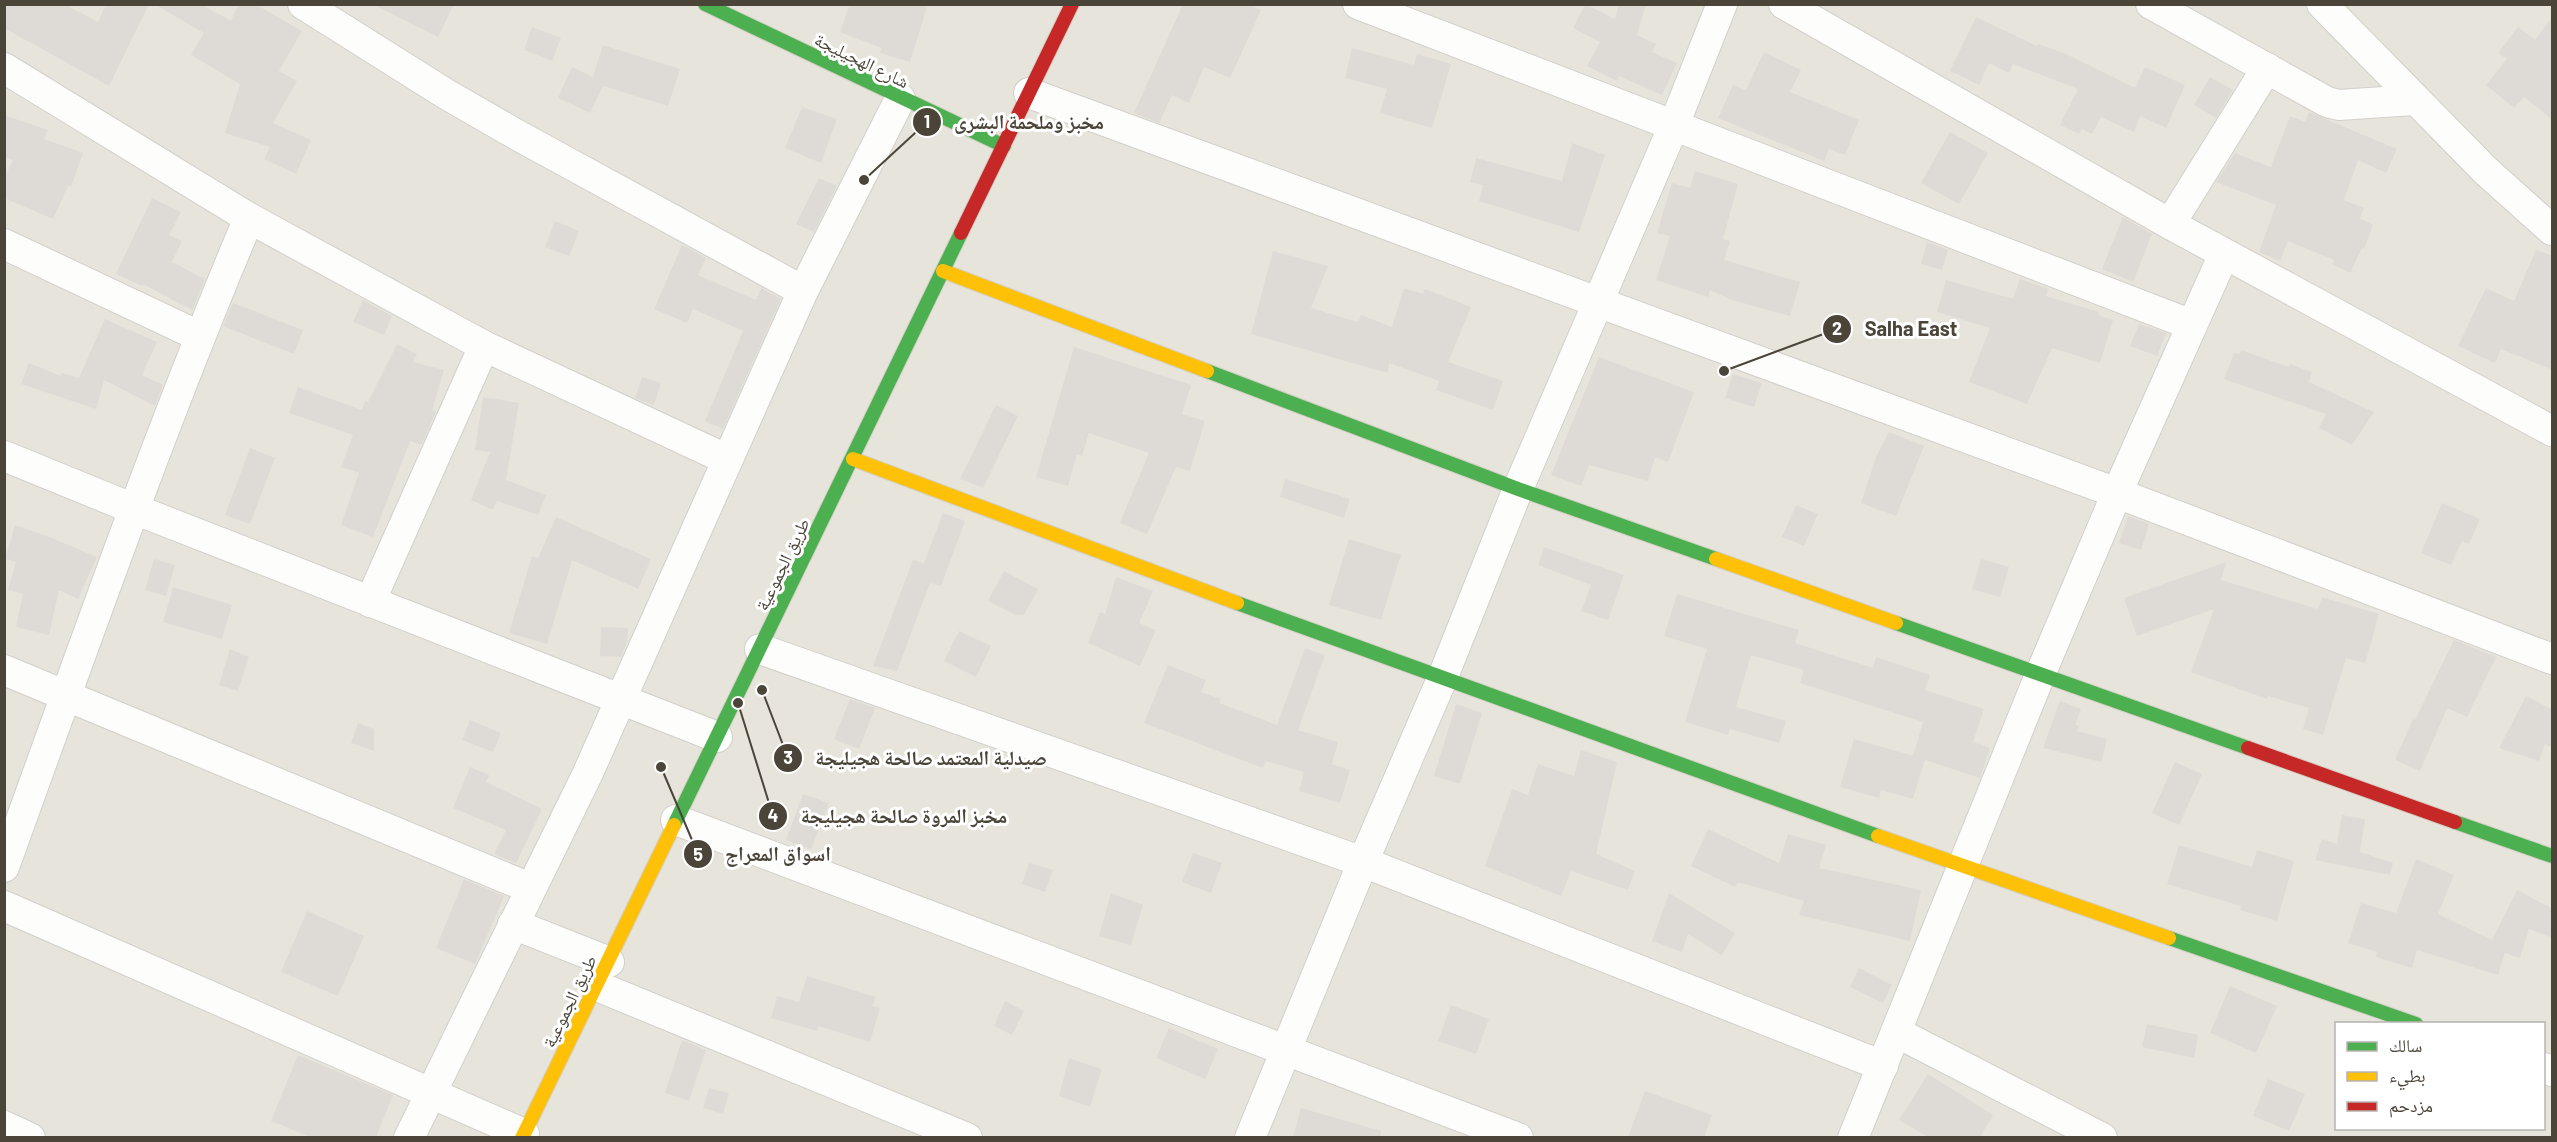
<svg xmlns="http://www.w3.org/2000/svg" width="2557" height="1142" font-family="Barlow,'Noto Naskh Arabic',sans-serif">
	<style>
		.residential { fill: #e7e4dc; fill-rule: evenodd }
		.building { fill: #dedbd6 }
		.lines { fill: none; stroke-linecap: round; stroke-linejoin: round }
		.street-casing { stroke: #d2d0cb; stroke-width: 32 }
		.fast-casing { stroke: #d3cfc5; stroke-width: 16 }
		.slow-casing { stroke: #d3cfc5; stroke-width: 16 }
		.jam-casing { stroke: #d3cfc5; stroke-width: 16 }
		.street { stroke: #fdfdfc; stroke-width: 30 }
		.fast { stroke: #4caf50; stroke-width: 14 }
		.slow { stroke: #ffc107; stroke-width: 14 }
		.jam { stroke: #c62828; stroke-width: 14 }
		.labels { text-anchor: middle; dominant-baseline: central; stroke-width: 6; stroke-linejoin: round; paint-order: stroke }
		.street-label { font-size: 18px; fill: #4b4439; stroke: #fff }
		.leader { fill: none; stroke: #4b4439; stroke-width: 2 }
		.callout-dot { fill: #4b4439; stroke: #fff; stroke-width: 2 }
		.mark-label { font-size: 18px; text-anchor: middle; font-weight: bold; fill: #fff }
		.callout-label { font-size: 20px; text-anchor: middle; font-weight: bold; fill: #4b4439; stroke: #fff; stroke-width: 6; stroke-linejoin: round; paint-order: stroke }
	</style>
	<rect width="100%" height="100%" fill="#f4f2ee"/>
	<path class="residential" d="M 5,5 L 2552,5 L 2552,1137 L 5,1138 ZM 2336,1024 L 2544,1024 L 2544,1128 L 2336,1128 Z"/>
	<g class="building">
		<polygon points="4,4 64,4 98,22 106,4 149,4 109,86 4,28"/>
		<polygon points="154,4 201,4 231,21 239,4 255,4 302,31 279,71 297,81 273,123 311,140 296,174 264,159 270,147 225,133 240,84 191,55 204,33"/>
		<polygon points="372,4 454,4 438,37"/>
		<polygon points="850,4 928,4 910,62 880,53 882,48 840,32"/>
		<polygon points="1183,4 1248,4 1261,10 1230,78 1204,67 1189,103 1172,95 1159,123 1134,113"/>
		<polygon points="1585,4 1615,19 1619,4 1646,4 1637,35 1656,44 1652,52 1677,63 1662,95 1619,76 1617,81 1587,66 1600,42 1573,28"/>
		<polygon points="2553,16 2553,120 2524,97 2514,108 2486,85 2507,59 2498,53 2518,27 2535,40"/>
		<polygon points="1976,17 2037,46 2038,44 2066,54 2135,88 2145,67 2185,85 2166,128 2140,116 2134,132 2101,117 2092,134 2082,129 2079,134 2060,125 2078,89 2013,64 2009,73 1989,63 1979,85 1950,71"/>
		<polygon points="532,27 561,38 552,61 524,50"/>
		<polygon points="603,45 680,69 668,106 603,86 590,113 558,98 572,67 593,77"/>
		<polygon points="1352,48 1414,65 1417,54 1451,64 1432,128 1380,113 1387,89 1345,78"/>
		<polygon points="1764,52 1801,70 1790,92 1859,120 1845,155 1829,149 1824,161 1718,118 1733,85 1746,90"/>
		<polygon points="2210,77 2233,90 2216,118 2194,105"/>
		<polygon points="802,107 837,119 821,163 785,148"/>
		<polygon points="2309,112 2397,149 2386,173 2358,160 2344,200 2364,208 2360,218 2373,225 2364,249 2362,248 2350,273 2332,264 2334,260 2288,241 2280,261 2259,252 2276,205 2216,182 2235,153 2271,167 2290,116 2305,122"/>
		<polygon points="4,115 48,130 44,139 83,153 71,187 68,186 53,219 4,198 4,178 13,160 4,156"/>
		<polygon points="1950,132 1988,153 1959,204 1921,183"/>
		<polygon points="1572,143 1605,155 1579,232 1479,201 1483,185 1470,182 1476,158 1562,181"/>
		<polygon points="1695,171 1738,184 1723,239 1730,241 1724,260 1800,282 1790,316 1732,300 1710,290 1708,297 1656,280 1670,236 1657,233 1672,183 1690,188"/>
		<polygon points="819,178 837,186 814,232 796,224"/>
		<polygon points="152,198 181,212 169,235 182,241 172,262 205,279 192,310 143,284 142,286 116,274"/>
		<polygon points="2123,217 2152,234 2133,282 2102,269"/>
		<polygon points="555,221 579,231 569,256 545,247"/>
		<polygon points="1927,242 1948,250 1942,270 1921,264"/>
		<polygon points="682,245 706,258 698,275 756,300 761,288 781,299 723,429 705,421 743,331 693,309 687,323 654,309"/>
		<polygon points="2536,250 2553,256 2553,370 2501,349 2495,363 2458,346 2486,288 2514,301"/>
		<polygon points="1273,251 1328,266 1311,308 1358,322 1361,315 1392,327 1404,288 1423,294 1425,289 1471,307 1448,362 1503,381 1493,410 1436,390 1439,381 1389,363 1388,373 1251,334"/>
		<polygon points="2020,279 2048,289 2046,296 2099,312 2098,315 2113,320 2100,363 2052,348 2027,404 1969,382 1990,328 1937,312 1946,280 2013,299"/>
		<polygon points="363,300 392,316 384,335 353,322"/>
		<polygon points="233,303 303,330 294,354 223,326"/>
		<polygon points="105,319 157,342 142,375 163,385 155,406 104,380 96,409 21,384 29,363 61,376 62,373 79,378"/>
		<polygon points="2139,324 2166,333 2157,356 2130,346"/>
		<polygon points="397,344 417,354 413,362 444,370 432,410 436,412 421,445 410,441 373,537 341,525 359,473 341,467 353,435 289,413 298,387 362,410 365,401 368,402"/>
		<polygon points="1074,347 1191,385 1182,414 1205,421 1190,471 1176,467 1147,534 1120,523 1149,453 1089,433 1082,456 1077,454 1068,486 1036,477"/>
		<polygon points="2241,350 2289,367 2290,364 2312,372 2309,382 2374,412 2352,445 2319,428 2326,414 2224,379 2234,353 2240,354"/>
		<polygon points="1599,357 1694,392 1668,462 1655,457 1648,481 1589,465 1581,486 1551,475"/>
		<polygon points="1733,374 1762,383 1754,407 1725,398"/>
		<polygon points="642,377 661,383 654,405 635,398"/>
		<polygon points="483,397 519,403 506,480 546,495 538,515 497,501 493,510 471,500 490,452 475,450"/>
		<polygon points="996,405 1018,416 983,488 960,479"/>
		<polygon points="1889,432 1924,446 1896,516 1861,503 1876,457"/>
		<polygon points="250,448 275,458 250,524 225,515"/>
		<polygon points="1285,479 1350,499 1344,518 1280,497"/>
		<polygon points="2442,503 2480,519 2469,544 2462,541 2451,565 2421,553"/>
		<polygon points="1796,505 1818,514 1804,546 1782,537"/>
		<polygon points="943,513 965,521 941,586 930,583 897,671 873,666 913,560 924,563"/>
		<polygon points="2128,516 2149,524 2141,550 2119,543"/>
		<polygon points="556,517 651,559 638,589 572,560 547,644 509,633 532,556 538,558"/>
		<polygon points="15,525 47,536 97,557 78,599 59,590 49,635 16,627 23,594 8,590 16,562 5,559"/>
		<polygon points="1349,539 1401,555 1381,620 1329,605"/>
		<polygon points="1544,547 1624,575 1608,620 1581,611 1591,585 1538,565"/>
		<polygon points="154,559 175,565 166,596 145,590"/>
		<polygon points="1981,559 2009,567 2000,597 1972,589"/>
		<polygon points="2226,562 2221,580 2318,609 2322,597 2379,614 2365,663 2346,658 2323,735 2303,729 2309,708 2268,696 2267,699 2191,672 2214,609 2137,636 2124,598"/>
		<polygon points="1004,571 1038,589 1024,615 1016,615 988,601"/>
		<polygon points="1116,577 1153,591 1139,623 1156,630 1140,666 1088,643 1100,612 1105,614"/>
		<polygon points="173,587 232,605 222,639 163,622"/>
		<polygon points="1677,594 1799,630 1795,643 1873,668 1876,657 1930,675 1925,690 1984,709 1973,742 1990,748 1980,778 1925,760 1913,799 1881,790 1879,798 1840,787 1854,739 1917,757 1913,756 1923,722 1800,683 1804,670 1751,655 1736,707 1786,721 1779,743 1730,729 1728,735 1685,722 1707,649 1664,636"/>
		<polygon points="601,627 628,628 627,642 621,657 600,656"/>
		<polygon points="959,631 991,646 976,677 944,661"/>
		<polygon points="2454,640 2496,657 2467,717 2447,708 2420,771 2395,760 2413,719 2415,720"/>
		<polygon points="1305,648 1325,655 1298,730 1338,742 1332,764 1350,770 1340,803 1299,791 1304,772 1266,761 1263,768 1144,723 1168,665 1206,680 1201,692 1221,699 1219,703 1277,725"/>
		<polygon points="230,649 249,657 238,691 219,685"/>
		<polygon points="2526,696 2553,710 2553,748 2545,744 2539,761 2499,748"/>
		<polygon points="850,699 875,708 859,749 834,739"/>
		<polygon points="2060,701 2081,709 2075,725 2079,726 2077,731 2107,739 2101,762 2043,748"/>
		<polygon points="1456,704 1482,713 1460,784 1434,776"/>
		<polygon points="470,720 501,733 493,752 462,740"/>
		<polygon points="358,723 374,729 374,751 351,743"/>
		<polygon points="1581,750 1617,762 1596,854 1635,871 1628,890 1571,871 1561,896 1485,866 1512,789 1528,795 1538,764 1574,776"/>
		<polygon points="2175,762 2202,774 2179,825 2152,813"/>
		<polygon points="470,767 489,775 486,782 542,809 516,863 494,854 506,830 453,808"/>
		<polygon points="803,794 829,803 811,849 786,840"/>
		<polygon points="2342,815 2365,819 2360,852 2393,863 2390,875 2315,860 2322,839 2337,844"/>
		<polygon points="1708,829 1779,863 1788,834 1826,845 1819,868 1921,890 1910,941 1799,915 1804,901 1738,882 1735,887 1691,866"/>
		<polygon points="2179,845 2252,867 2257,850 2294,861 2277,921 2240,910 2241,906 2167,884"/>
		<polygon points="1193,853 1222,863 1211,893 1182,882"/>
		<polygon points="2416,859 2454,875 2438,914 2492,940 2517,890 2553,909 2553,938 2529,929 2520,958 2505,953 2498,975 2417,950 2412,968 2376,957 2377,952 2348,943 2361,903 2396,913"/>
		<polygon points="1029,863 1053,870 1045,892 1022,884"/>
		<polygon points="464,879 504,896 475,964 436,948"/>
		<polygon points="1111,893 1143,905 1131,945 1099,936"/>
		<polygon points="1669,893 1735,933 1722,955 1688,934 1682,952 1652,941"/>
		<polygon points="307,911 364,936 338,996 281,972"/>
		<polygon points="1859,968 1892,985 1883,1003 1850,987"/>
		<polygon points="807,976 876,997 872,1006 880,1008 870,1042 818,1026 817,1031 771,1018 777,996 799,1002"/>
		<polygon points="2230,986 2277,1006 2256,1053 2210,1033"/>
		<polygon points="1005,1001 1024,1011 1012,1035 994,1026"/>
		<polygon points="1451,1005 1489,1019 1476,1054 1438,1041"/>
		<polygon points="2147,1024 2198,1035 2194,1058 2142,1047"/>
		<polygon points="1169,1028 1218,1049 1205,1079 1156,1058"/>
		<polygon points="682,1040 706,1050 689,1101 665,1093"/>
		<polygon points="298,1055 393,1095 376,1137 311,1137 271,1121"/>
		<polygon points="1069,1058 1102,1069 1090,1107 1059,1096"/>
		<polygon points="1928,1074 1993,1115 1980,1137 1928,1137 1899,1120"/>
		<polygon points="2268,1079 2305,1094 2289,1131 2253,1116"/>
		<polygon points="709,1088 729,1093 723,1114 703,1108"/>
		<polygon points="1645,1091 1712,1115 1704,1137 1628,1137"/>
		<polygon points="1301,1108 1381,1131 1380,1137 1293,1137"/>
	</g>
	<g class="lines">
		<defs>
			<g id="street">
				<polyline points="303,4 446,94 519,136 803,291"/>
				<polyline points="1358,4 2192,325"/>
				<polyline points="1784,4 2170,224 2552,431"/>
				<polyline points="2151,4 2327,102 2339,105 2414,100"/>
				<polyline points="2322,4 2486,171 2552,230"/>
				<polyline points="4,68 249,218 484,346 726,459"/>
				<polyline points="1029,93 2117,493 2552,659"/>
				<polyline points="2170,224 2267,68"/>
				<polyline points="4,244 199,336"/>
				<polyline points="4,456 134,509 717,737"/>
				<polyline points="370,602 484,346"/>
				<polyline points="760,649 1363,862 1883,1066"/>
				<polyline points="4,670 530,888"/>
				<polyline points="676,820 1518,1138"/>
				<path d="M 4,867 C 83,649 159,431 249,218"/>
				<polyline points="4,906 524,1134"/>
				<polyline points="513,924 609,962"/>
				<polyline points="597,986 967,1138"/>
				<polyline points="1896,1032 2102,1138"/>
				<polyline points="2544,1068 2552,1071"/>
				<polyline points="4,1126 30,1138"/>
				<polyline points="409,1138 587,775 803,291 900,99"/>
				<polyline points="1250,1138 1363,862 1442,679 1518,489 1674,125 1722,4"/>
				<polyline points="1853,1138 2040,675 2117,493 2224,254"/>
			</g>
			<g id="fast">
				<polyline points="705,4 1004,146"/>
				<polyline points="1207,371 1518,489 1716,559"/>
				<polyline points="1237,603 1878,836"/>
				<polyline points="1896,623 2248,748"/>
				<polyline points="2455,822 2552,856"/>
				<polyline points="674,825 961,233"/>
				<polyline points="2169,938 2416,1024"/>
			</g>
			<g id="slow">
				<polyline points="943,271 1207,371"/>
				<polyline points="853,459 1237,603"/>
				<polyline points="1716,559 1896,623"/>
				<polyline points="1878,836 2169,938"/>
				<polyline points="522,1138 674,825"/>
			</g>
			<g id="jam">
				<polyline points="961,233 1072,4"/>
				<polyline points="2248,748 2455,822"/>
			</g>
		</defs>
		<use href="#street" class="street-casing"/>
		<use href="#fast" class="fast-casing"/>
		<use href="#slow" class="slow-casing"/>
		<use href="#jam" class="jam-casing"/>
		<use href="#street" class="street"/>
		<use href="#fast" class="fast"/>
		<use href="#slow" class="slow"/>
		<use href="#jam" class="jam"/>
	</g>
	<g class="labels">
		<g class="street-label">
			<text transform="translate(862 60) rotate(26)">شارع الهجيليجة</text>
			<text transform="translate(782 564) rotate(-64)">طريق الجموعية</text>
			<text transform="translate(569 1001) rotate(-64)">طريق الجموعية</text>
		</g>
	</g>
	<path class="leader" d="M864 180L927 122M1724 371L1837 329M762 690L788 758M738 703L773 816M661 767L698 854"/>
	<g class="callout-dot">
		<circle cx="864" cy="180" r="6"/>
		<circle cx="1724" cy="371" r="6"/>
		<circle cx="762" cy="690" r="6"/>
		<circle cx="738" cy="703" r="6"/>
		<circle cx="661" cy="767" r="6"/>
		<circle cx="927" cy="122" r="15"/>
		<circle cx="1837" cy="329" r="15"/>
		<circle cx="788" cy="758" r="15"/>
		<circle cx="773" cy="816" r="15"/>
		<circle cx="698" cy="854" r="15"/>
	</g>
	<g class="mark-label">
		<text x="927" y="128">1</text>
		<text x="1837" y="335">2</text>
		<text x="788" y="764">3</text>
		<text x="773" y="822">4</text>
		<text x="698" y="861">5</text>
	</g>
	<g class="callout-label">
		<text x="1029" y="129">مخبز وملحمة البشرى</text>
		<text x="1911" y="336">Salha East</text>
		<text x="931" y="765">صيدلية المعتمد صالحة هجيليجة</text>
		<text x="904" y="823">مخبز المروة صالحة هجيليجة</text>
		<text x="778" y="861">اسواق المعراج</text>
	</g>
	<rect width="2557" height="1142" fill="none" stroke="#4b4439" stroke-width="12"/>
	<rect x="2335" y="1022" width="210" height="108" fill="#ffffff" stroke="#b7b4b0" stroke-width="1.5"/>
	<rect x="2347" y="1042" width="30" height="9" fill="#4caf50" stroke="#b7b4b0" stroke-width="1.5"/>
	<text x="2389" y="1052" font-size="18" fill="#4b4439">سالك</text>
	<rect x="2347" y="1072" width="30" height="9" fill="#ffc107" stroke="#b7b4b0" stroke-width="1.5"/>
	<text x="2389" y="1082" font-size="18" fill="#4b4439">بطيء</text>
	<rect x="2347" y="1102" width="30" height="9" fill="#c62828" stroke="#b7b4b0" stroke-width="1.5"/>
	<text x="2389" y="1112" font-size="18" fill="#4b4439">مزدحم</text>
</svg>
